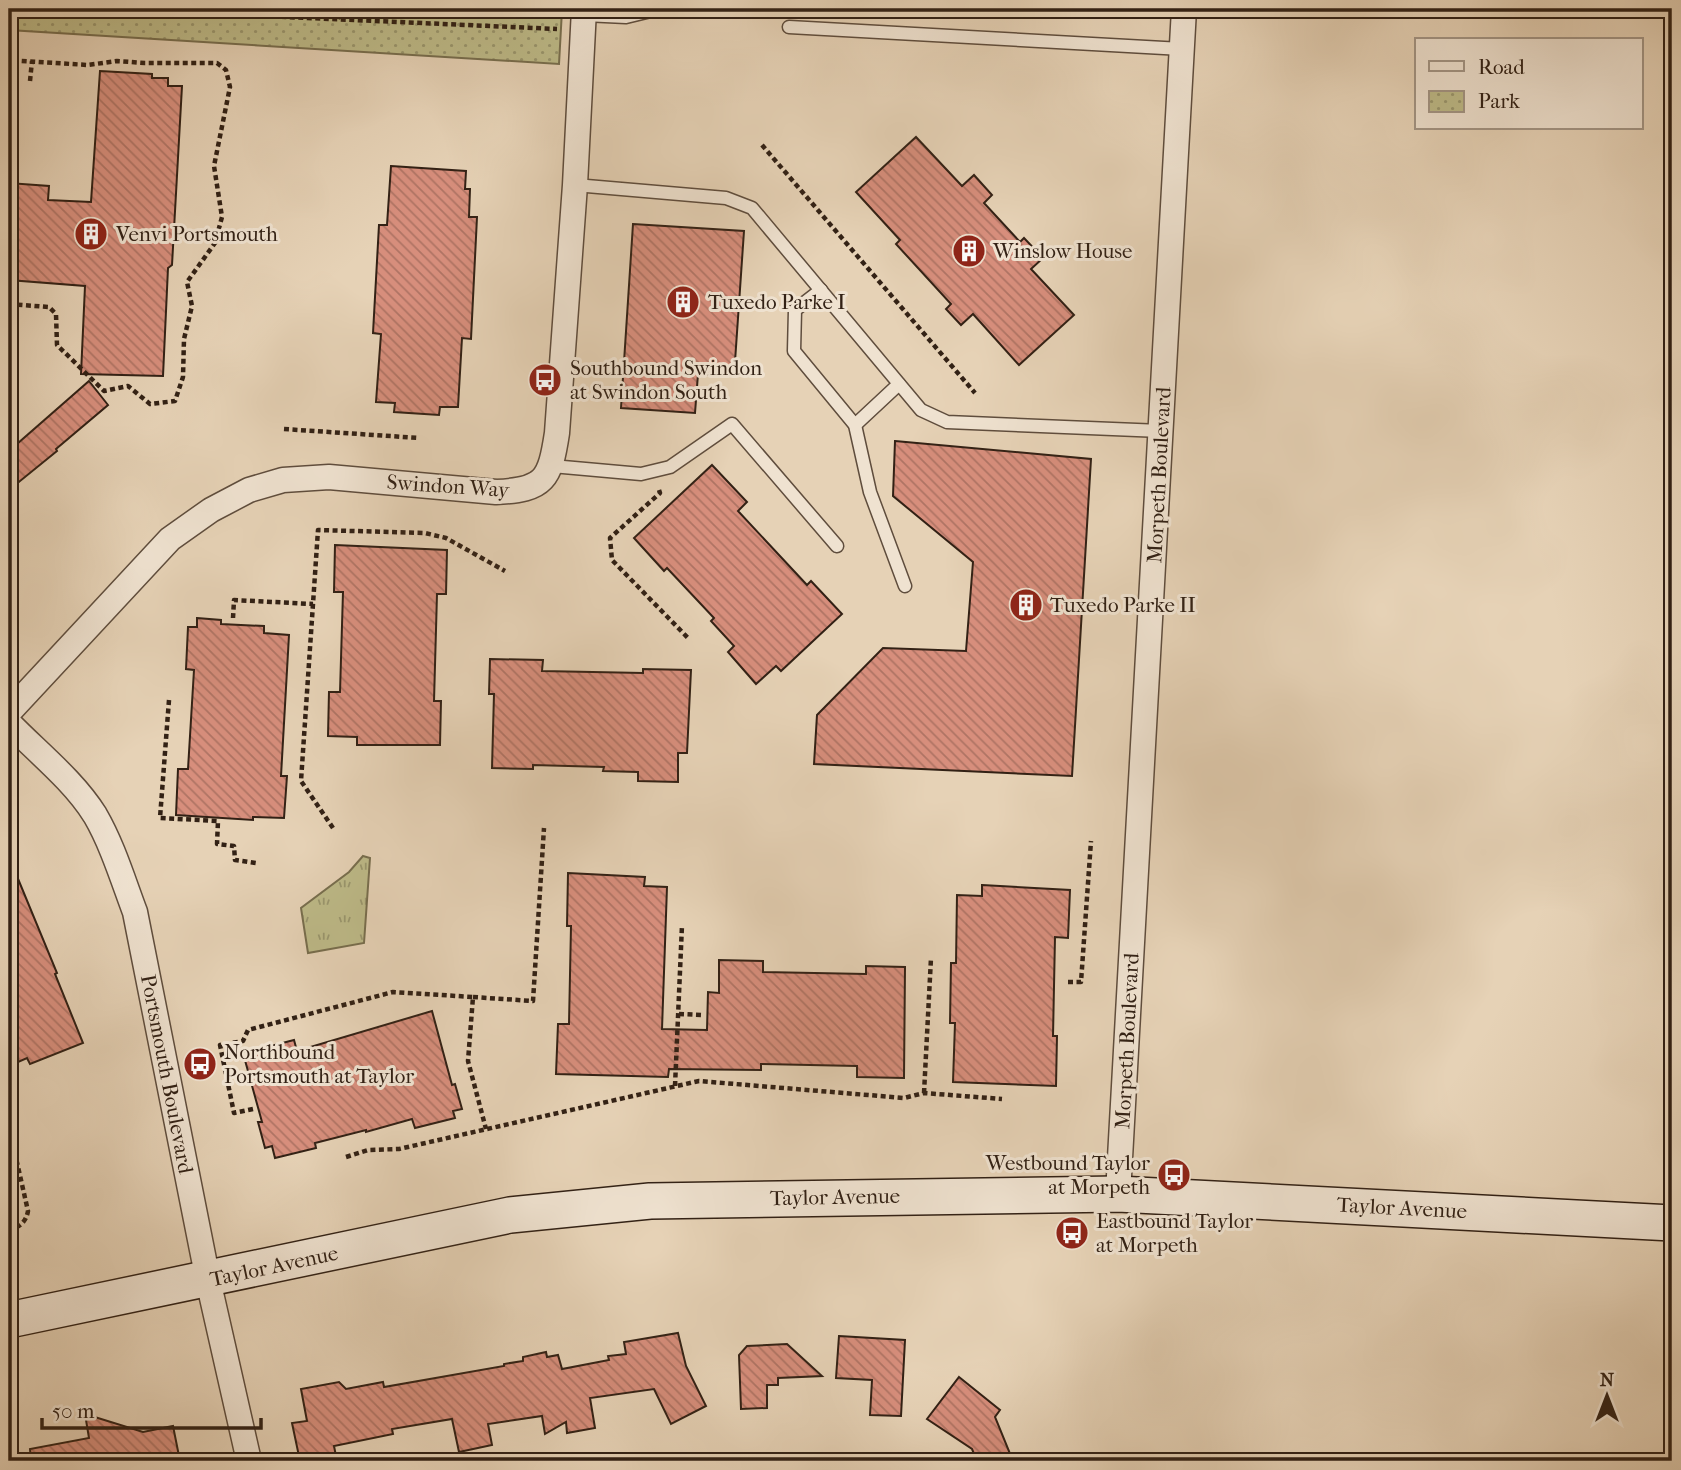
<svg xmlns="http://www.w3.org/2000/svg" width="1681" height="1470" font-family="'IM FELL French Canon',serif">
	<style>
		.grass { fill: url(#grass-tufts); stroke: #786e4e; stroke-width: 2 }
		.park { fill: url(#park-dots); stroke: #786e4e; stroke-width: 2 }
		.building { fill: url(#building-back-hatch); stroke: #322115; stroke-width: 2 }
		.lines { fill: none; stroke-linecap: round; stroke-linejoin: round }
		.lane-casing { stroke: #5f4d3d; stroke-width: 15 }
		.street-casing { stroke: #5f4d3d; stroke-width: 27 }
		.secondary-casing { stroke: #322115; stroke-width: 38 }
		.path { stroke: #322115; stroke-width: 4.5; stroke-dasharray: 5 3.5; stroke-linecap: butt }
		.lane { stroke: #efe2d0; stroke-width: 12 }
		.street { stroke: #efe2d0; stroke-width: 24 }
		.secondary { stroke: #efe2d0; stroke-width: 35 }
		.labels { text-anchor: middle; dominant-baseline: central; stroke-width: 6; stroke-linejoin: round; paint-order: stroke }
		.poi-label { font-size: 21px; fill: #322115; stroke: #efe2d0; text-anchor: start }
		.street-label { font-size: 21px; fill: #322115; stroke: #efe2d0 }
	</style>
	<defs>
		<pattern id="grass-tufts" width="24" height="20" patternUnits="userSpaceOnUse" patternTransform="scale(1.75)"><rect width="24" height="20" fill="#bdba88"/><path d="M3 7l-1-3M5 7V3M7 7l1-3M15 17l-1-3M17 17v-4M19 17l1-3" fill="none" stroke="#9a976e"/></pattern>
		<pattern id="park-dots" width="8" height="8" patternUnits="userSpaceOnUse" patternTransform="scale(1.75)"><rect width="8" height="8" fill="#bdba88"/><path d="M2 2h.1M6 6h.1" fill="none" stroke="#9a976e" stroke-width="1.8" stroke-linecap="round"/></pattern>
		<pattern id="building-back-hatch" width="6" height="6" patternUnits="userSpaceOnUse" patternTransform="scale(1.75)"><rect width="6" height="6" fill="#d78e7c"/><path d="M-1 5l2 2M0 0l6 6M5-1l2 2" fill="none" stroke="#af7464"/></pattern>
	</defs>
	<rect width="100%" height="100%" fill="#e6d2b6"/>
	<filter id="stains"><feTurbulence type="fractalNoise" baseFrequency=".00286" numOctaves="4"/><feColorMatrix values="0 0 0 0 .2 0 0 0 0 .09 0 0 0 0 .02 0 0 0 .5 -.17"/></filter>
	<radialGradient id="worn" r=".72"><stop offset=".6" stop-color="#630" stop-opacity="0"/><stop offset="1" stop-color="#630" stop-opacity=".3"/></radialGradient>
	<polygon class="grass" points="363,856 370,858 364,943 308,953 301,908 349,872"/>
	<polygon class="park" points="9,9 551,9 562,10 559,64 9,30"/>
	<g class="building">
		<polygon points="100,71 152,74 152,78 168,78 168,86 182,86 172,265 168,268 163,376 81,374 85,286 9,280 9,183 49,186 48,200 91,202"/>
		<polygon points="916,137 962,186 974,175 992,195 984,203 1020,242 1024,238 1043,258 1031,269 1074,315 1019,365 973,314 961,325 946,309 951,304 896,244 900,240 856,192"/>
		<polygon points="391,166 466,171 465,189 470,189 469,217 477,217 471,339 462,338 458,407 440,407 439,415 394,412 395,403 376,402 381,334 373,333 379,225 387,225"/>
		<polygon points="633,224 744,231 734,376 698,374 695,413 621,408"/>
		<polygon points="89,381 108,405 56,449 57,451 9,490 9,451"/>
		<polygon points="895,441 1091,459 1072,776 814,764 817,715 883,648 966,651 973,562 893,496"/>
		<polygon points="712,465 747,502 738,511 807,585 811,581 842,614 781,671 776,666 756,684 728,652 734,646 711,621 714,618 667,568 664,571 634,538"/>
		<polygon points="335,545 447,550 446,594 437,594 434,701 441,701 440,745 357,745 357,737 328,736 329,692 340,692 343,592 334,592"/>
		<polygon points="197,618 221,620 221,624 264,626 264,633 289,635 281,776 287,776 284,818 253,817 253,820 176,815 178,769 188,769 194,670 186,669 188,627 197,627"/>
		<polygon points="490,659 543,660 542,671 643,673 643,669 691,670 687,753 678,753 678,782 638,781 638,772 603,771 604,767 533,765 533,769 492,768 494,694 489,694"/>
		<polygon points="9,857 57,973 55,974 83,1043 30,1064 27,1058 9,1066"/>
		<polygon points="568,873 645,877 644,886 667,887 662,1029 707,1030 708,992 719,993 719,960 763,961 763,972 866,974 866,966 905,967 904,1078 857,1077 857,1066 761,1064 761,1070 669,1069 668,1077 556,1074 558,1024 569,1024 571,926 567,926"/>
		<polygon points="982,885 1070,890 1068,938 1055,937 1053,1036 1057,1036 1056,1086 953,1082 955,1023 950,1023 951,963 956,963 957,895 982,896"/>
		<polygon points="432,1011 452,1085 455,1084 462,1109 453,1111 455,1118 415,1128 412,1119 366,1132 366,1130 315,1143 316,1148 275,1158 272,1146 265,1148 258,1122 262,1122 243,1053 294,1040 297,1051"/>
		<polygon points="678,1333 686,1366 706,1406 671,1424 654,1389 590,1398 595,1428 567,1433 566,1422 545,1434 542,1416 488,1424 492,1445 459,1452 452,1419 392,1429 393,1434 334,1446 337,1461 300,1461 292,1423 307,1421 301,1389 339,1382 346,1389 383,1382 384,1387 504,1366 504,1364 523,1361 523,1357 546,1352 547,1357 558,1355 562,1369 609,1360 608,1356 626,1354 624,1342"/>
		<polygon points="839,1336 905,1340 901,1416 870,1415 872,1380 836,1378"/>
		<polygon points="787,1344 822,1376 778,1378 778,1385 767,1385 767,1408 741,1409 739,1355 747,1346"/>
		<polygon points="959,1377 1000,1410 995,1417 1013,1461 977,1461 972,1449 927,1419"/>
		<polygon points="85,1414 143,1432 173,1426 180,1461 31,1461 30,1449 89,1438"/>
	</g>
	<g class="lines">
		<defs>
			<g id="lane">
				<polyline points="584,15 626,17 659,9"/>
				<polyline points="789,27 1182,49"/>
				<polyline points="575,185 726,198 752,208 921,410 947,422 1161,431"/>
				<polyline points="821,290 795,310 794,351 855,425 870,492 905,586"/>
				<polyline points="855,425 899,384"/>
				<polyline points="552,466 641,474 670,467 732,424 837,546"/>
			</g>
			<g id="street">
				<path d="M 9,712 L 170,539 L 211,510 L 249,490 L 283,480 L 329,477 L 496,492 C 545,490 550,479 557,433 L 575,185 L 584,9"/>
				<path d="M 9,723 C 37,752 73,780 95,815 C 112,844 123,880 135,912 L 208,1280 L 249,1461"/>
				<polyline points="1118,1194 1184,9"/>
			</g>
			<polyline id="secondary" points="9,1320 510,1215 650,1201 1118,1194 1672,1223"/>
		</defs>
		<use href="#lane" class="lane-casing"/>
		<use href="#street" class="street-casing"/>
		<use href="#secondary" class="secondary-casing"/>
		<g class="path">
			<polyline points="103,9 557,29"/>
			<polyline points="337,9 341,19"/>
			<polyline points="757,9 775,17"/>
			<polyline points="315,17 321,9"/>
			<polyline points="30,81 32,61"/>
			<polyline points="762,145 975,393"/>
			<polyline points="9,304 49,307 56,314 57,345 104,391 128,386 150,404 175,401 183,377 184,339 192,306 187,282 215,243 222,217 214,166 230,87 226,70 217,63 145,63 117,61 88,65 21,61"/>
			<polyline points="284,429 419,438"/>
			<polyline points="659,490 660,493 610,538 612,560 688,638"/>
			<polyline points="233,618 234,600 313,604"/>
			<polyline points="169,700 160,818 218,821 217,844 234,846 235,860 256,863"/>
			<polyline points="333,828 301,781 318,530 425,533 446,538 505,571"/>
			<polyline points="1068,982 1081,982 1091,841"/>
			<polyline points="473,997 533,1001 544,828"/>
			<polyline points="679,1014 702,1015"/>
			<polyline points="675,1086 682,925"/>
			<polyline points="924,1093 931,958"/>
			<polyline points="253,1109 234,1113 220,1045 243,1041 248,1030 393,992 473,997 468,1061 486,1129"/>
			<path d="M 9,1127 L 28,1211 C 26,1222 20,1227 9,1230"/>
			<polyline points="346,1157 368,1150 399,1149 699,1081 904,1098 924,1093 1002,1099"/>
		</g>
		<use href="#lane" class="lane"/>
		<use href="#street" class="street"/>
		<use href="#secondary" class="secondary"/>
	</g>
	<defs>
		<symbol id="building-disc" viewBox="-11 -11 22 22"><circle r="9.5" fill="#8f2418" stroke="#efe2d0"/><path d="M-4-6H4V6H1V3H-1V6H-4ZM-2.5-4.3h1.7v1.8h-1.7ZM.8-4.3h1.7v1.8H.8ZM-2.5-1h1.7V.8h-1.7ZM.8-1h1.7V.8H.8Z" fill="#fff"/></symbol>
		<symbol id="bus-disc" viewBox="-11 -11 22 22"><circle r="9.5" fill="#8f2418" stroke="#efe2d0"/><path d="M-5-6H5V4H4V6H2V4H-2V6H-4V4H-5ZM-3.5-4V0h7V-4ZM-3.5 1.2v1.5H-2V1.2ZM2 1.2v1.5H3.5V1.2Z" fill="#fff"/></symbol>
	</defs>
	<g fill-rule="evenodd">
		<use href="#building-disc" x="72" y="215" width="38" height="38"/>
		<use href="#building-disc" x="950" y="232" width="38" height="38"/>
		<use href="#building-disc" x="664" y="283" width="38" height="38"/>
		<use href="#bus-disc" x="526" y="361" width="38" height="38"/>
		<use href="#building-disc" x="1007" y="586" width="38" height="38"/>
		<use href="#bus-disc" x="181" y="1045" width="38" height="38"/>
		<use href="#bus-disc" x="1155" y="1156" width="38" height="38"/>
		<use href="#bus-disc" x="1053" y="1214" width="38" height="38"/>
	</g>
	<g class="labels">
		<g class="poi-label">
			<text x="116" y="234">Venvi Portsmouth</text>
			<text x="993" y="251">Winslow House</text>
			<text x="708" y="302">Tuxedo Parke I</text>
			<text x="570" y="368">Southbound Swindon<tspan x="570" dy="24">at Swindon South</tspan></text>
			<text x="1050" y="605">Tuxedo Parke II</text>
			<text x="224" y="1052">Northbound<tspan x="224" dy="24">Portsmouth at Taylor</tspan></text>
			<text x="1150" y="1163" text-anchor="end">Westbound Taylor<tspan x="1150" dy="24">at Morpeth</tspan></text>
			<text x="1096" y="1221">Eastbound Taylor<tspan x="1096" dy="24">at Morpeth</tspan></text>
		</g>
		<g class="street-label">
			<text transform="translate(1159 475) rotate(-87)">Morpeth Boulevard</text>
			<text transform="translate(448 486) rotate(4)">Swindon Way</text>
			<text transform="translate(1127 1041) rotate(-87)">Morpeth Boulevard</text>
			<text transform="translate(167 1074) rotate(79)">Portsmouth Boulevard</text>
			<text transform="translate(835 1197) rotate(-1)">Taylor Avenue</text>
			<text transform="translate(1402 1208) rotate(3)">Taylor Avenue</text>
			<text transform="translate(274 1266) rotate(-12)">Taylor Avenue</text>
		</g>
	</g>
	<rect width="1681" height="1470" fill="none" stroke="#e6d2b6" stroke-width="35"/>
	<rect x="10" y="10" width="1660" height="1449" fill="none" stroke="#322115" stroke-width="3.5"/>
	<rect x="18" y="18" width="1646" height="1435" fill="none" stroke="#322115" stroke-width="2"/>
	<rect x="1415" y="38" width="228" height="91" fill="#efe2d0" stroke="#a39585" stroke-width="2"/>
	<rect x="1429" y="61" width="35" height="10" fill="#efe2d0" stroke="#a39585" stroke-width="2"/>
	<text x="1478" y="74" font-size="21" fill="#322115">Road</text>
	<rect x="1429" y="91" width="35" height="21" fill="url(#park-dots)" stroke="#a39585" stroke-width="2"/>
	<text x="1478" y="108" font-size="21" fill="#322115">Park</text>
	<g transform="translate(1607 1396)" stroke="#efe2d0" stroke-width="5" paint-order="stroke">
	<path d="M0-5L12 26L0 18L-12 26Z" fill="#322115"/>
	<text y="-10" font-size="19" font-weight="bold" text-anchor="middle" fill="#322115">N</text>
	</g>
	<path d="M42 1418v10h219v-10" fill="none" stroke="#322115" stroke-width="3.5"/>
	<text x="52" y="1418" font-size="21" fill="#322115" stroke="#efe2d0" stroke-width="5" paint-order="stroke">50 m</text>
	<rect width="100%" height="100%" filter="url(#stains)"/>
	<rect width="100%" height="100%" fill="url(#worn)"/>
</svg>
